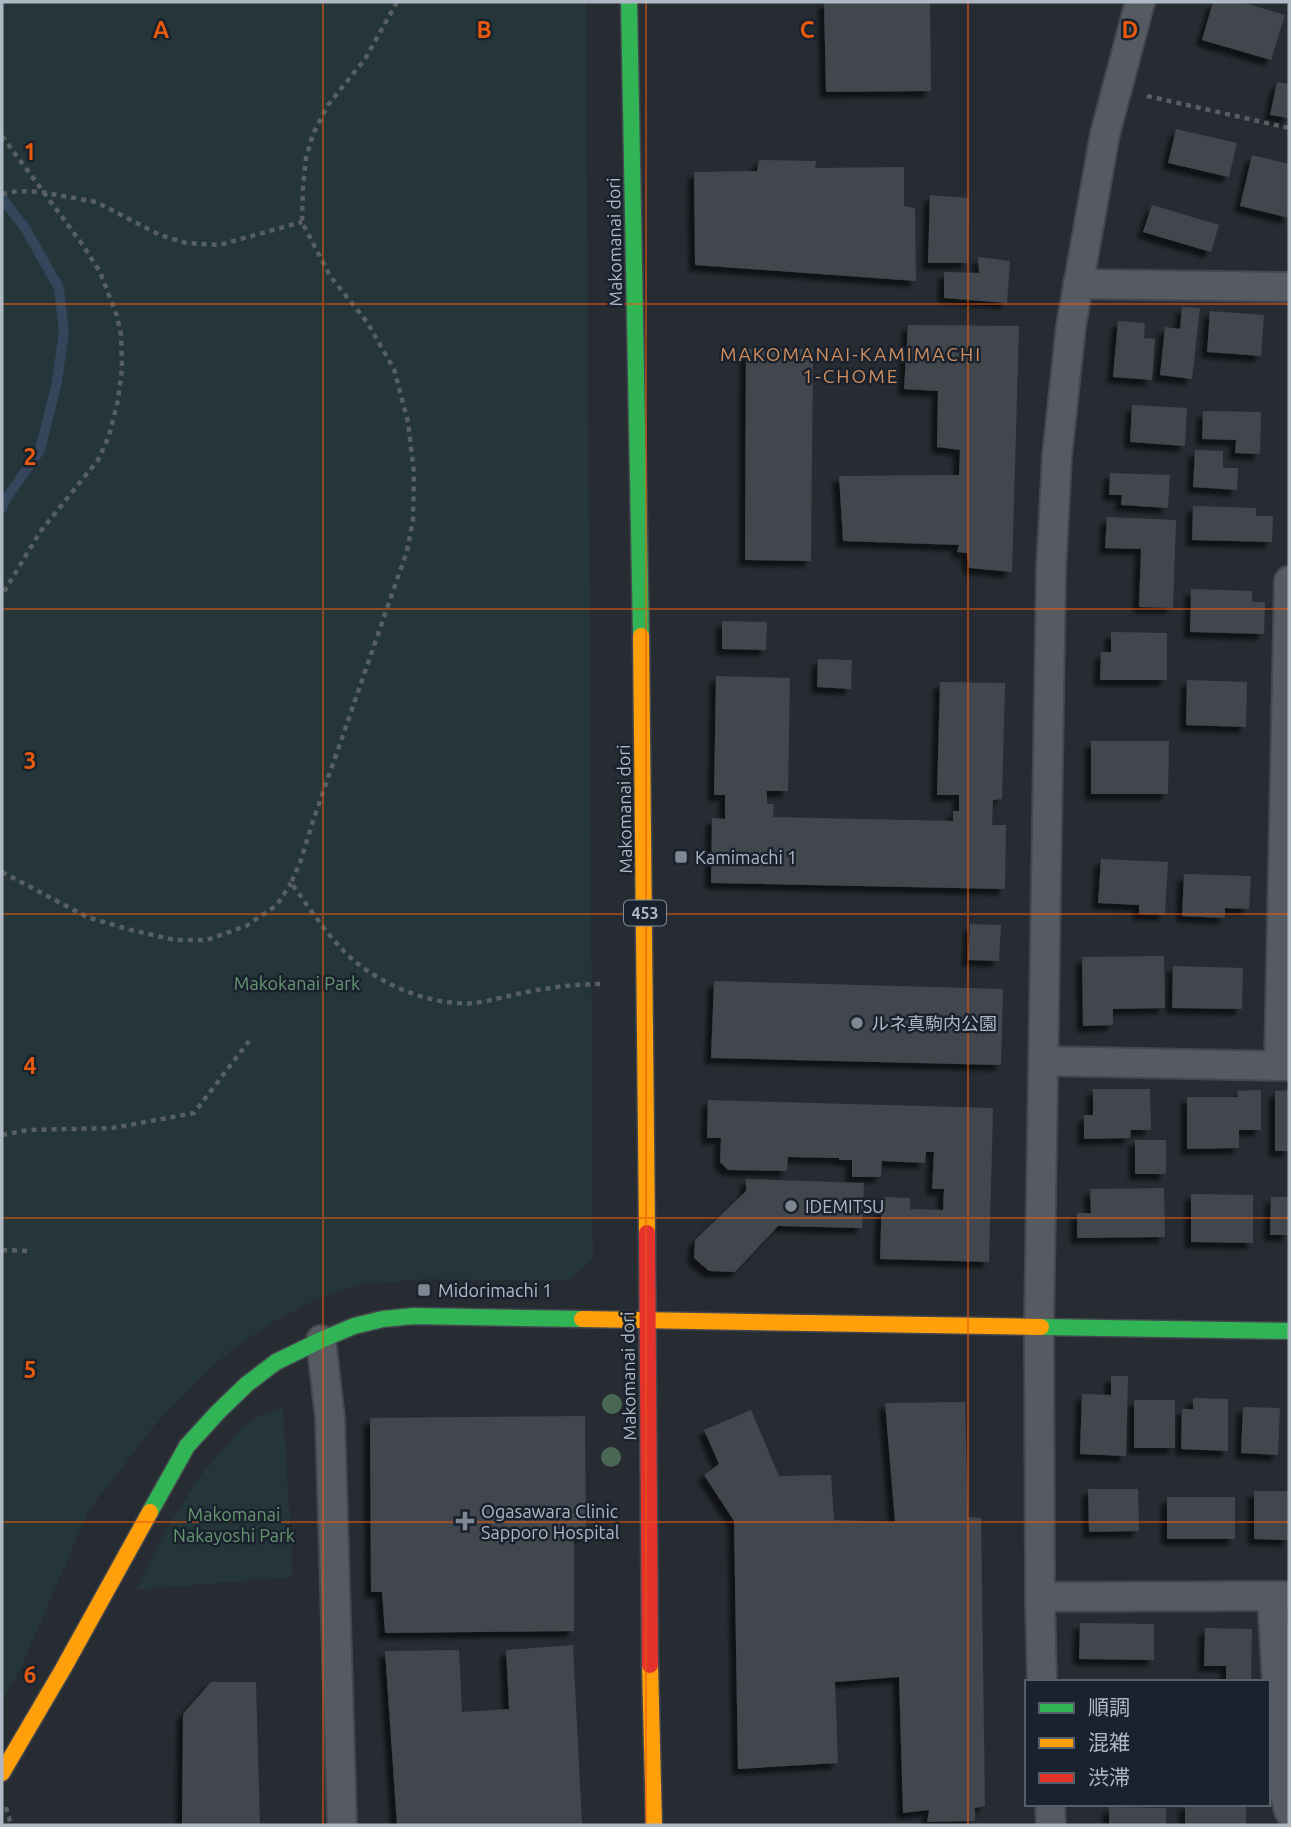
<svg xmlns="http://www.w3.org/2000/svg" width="1291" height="1827" font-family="Ubuntu,'Noto Sans JP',sans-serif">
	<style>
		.green { fill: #243639 }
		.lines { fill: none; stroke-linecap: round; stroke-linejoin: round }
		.stream { stroke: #34455c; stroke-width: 10 }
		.building { fill: #42464d; filter: url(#shadow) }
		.street-casing { stroke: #44484e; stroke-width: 32 }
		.fast-casing { stroke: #44484e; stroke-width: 19 }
		.slow-casing { stroke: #44484e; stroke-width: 19 }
		.jam-casing { stroke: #44484e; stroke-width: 19 }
		.path { stroke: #585e64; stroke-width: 4.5; stroke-dasharray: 5 5; stroke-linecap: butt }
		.street { stroke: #565a61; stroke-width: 28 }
		.fast { stroke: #30b455; stroke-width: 16 }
		.slow { stroke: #ff9f0a; stroke-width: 16 }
		.jam { stroke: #e5322d; stroke-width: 16 }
		.tree { fill: #4a6655 }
		.grid { fill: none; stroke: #e8590c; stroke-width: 2; stroke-opacity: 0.55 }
		.poi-dot { fill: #7f8792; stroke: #1a222e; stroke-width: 2.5 }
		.labels { text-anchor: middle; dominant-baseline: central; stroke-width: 5; stroke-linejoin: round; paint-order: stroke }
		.shield { fill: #1a222e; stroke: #828b98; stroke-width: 2 }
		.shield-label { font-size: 16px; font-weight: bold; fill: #afb8c5 }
		.street-label { font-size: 18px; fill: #afb8c5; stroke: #1a222e }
		.poi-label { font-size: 18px; fill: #afb8c5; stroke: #1a222e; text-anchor: start }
		.park-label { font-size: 18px; fill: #669671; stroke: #1a222e }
		.neighbourhood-label { font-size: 19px; letter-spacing: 2px; fill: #d38e5c; stroke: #1a222e }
		.grid-label { font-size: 23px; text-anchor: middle; font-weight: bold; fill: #e8590c; stroke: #1a222e; stroke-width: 5; stroke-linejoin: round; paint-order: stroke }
	</style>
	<defs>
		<filter id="shadow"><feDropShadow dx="-6" dy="6" stdDeviation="2" flood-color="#0009"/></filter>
	</defs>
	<rect width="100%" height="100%" fill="#272c33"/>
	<g class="green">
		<polygon points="2,2 586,2 593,1258 568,1281 424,1279 357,1285 311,1302 270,1324 230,1351 200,1378 155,1425 89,1510 19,1672 2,1700"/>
		<polygon points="283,1407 293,1577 136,1590 167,1528 201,1475 240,1430 259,1416"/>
	</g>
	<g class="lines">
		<polyline class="stream" points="2,198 25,228 59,288 64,333 56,387 40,450 6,499 2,508"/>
	</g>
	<g class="building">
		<polygon points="824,2 930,2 931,91 826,92"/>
		<polygon points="1213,2 1241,2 1285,15 1271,60 1202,40"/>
		<polygon points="1277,82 1289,84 1289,118 1270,115"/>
		<polygon points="1176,129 1237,143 1229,177 1168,163"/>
		<polygon points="1252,155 1289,164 1289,218 1240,206"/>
		<polygon points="759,160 816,161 815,168 904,167 904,206 915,208 916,281 695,265 694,172 757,171"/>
		<polygon points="930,195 969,198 968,263 928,263"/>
		<polygon points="1152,205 1219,225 1211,252 1143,232"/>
		<polygon points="978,257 1010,261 1007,303 944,298 944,272 979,273"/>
		<polygon points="1182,307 1200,308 1192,379 1160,375 1165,327 1180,329"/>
		<polygon points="1210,311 1264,315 1261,356 1207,352"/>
		<polygon points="1118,321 1145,323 1144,338 1155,339 1152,380 1113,377"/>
		<polygon points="908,325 1019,326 1012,572 969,568 967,553 957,552 959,545 843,541 839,476 959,475 960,450 937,447 938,391 904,389"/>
		<polygon points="746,349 813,349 811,561 745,560"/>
		<polygon points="1132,405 1187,408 1185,446 1130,442"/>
		<polygon points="1203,411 1261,412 1260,454 1235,453 1236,440 1202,439"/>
		<polygon points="1195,450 1223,451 1223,468 1238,468 1237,490 1193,487"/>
		<polygon points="1110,473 1170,475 1168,508 1121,505 1122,495 1109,495"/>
		<polygon points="1193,506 1256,508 1256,516 1273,516 1272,542 1192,540"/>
		<polygon points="1107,517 1176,520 1173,608 1139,607 1141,549 1105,548"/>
		<polygon points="1191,589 1252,591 1252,602 1265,602 1264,634 1190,632"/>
		<polygon points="722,621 767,622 766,650 722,649"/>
		<polygon points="1111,632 1167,633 1167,680 1100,680 1101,652 1111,652"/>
		<polygon points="818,659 852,660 851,689 817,687"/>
		<polygon points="716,676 790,678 788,791 767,791 767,804 774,804 773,817 953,821 953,811 959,811 959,795 937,795 940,682 1005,683 1002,799 993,800 992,825 1006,825 1005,889 711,883 712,818 725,819 725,795 714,795"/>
		<polygon points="1187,680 1247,682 1246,727 1186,725"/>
		<polygon points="1091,741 1169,741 1168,794 1091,794"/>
		<polygon points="1101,859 1168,862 1165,915 1139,914 1139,905 1098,903"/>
		<polygon points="1184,874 1251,876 1249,909 1225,908 1225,918 1182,916"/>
		<polygon points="970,924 1001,925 999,961 968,960"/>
		<polygon points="1164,956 1165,1008 1113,1009 1113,1025 1083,1026 1082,957"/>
		<polygon points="1173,966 1243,968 1242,1009 1172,1008"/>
		<polygon points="714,981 1003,989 1001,1065 711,1058"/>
		<polygon points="1093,1089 1150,1089 1151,1130 1131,1130 1130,1138 1084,1139 1084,1115 1093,1115"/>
		<polygon points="1261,1090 1261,1130 1239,1130 1239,1148 1187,1149 1187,1097 1238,1097 1237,1091"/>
		<polygon points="1289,1090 1289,1151 1275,1151 1275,1091"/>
		<polygon points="708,1100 993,1108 989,1262 880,1259 882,1197 910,1198 910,1209 943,1210 944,1189 932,1189 934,1152 926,1152 925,1163 882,1161 881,1177 852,1177 852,1160 839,1160 839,1158 788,1157 787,1171 728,1170 720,1162 721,1138 707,1138"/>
		<rect x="1135" y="1140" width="31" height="34"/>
		<polygon points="746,1179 864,1183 862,1228 778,1226 735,1272 709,1271 694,1258 695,1240 746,1191"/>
		<polygon points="1164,1188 1165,1237 1077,1238 1077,1213 1091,1213 1090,1189"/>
		<polygon points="1191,1194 1253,1195 1253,1243 1191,1242"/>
		<polygon points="1271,1197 1289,1197 1289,1235 1270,1235"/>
		<polygon points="1111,1376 1128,1376 1126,1456 1080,1454 1082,1394 1111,1395"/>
		<polygon points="1193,1398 1228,1399 1228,1451 1181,1449 1182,1409 1193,1409"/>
		<rect x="1134" y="1400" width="41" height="48"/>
		<polygon points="965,1402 968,1517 981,1518 985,1806 975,1808 975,1821 927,1822 929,1810 903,1813 899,1677 835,1682 838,1763 738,1769 734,1521 704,1475 719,1464 704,1430 751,1410 779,1476 831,1475 834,1520 895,1522 885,1403"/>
		<polygon points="1243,1407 1280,1408 1278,1455 1241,1453"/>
		<polygon points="585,1416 586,1536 574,1535 574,1631 385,1633 382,1592 371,1592 370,1418"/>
		<polygon points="1088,1489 1138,1489 1139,1531 1089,1532"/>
		<polygon points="1254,1491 1289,1491 1289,1540 1254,1539"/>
		<rect x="1167" y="1497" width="68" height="42"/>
		<polygon points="1080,1623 1154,1624 1154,1660 1079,1659"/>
		<polygon points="1205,1628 1252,1629 1251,1682 1226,1682 1226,1666 1204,1666"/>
		<polygon points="573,1645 582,1825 397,1825 385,1651 459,1650 462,1712 509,1709 506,1650"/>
		<polygon points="211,1682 256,1682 260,1825 182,1825 183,1714"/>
		<rect x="1185" y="1804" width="61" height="21"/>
		<polygon points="1109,1807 1166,1808 1166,1825 1109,1825"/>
	</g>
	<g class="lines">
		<defs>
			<g id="street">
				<polyline points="1078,284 1289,287"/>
				<polyline points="1044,1061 1289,1066"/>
				<polyline points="1279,1066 1289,581"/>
				<polyline points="321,1340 330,1418 342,1825"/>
				<polyline points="1272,1596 1283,1787 1289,1811"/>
				<polyline points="1040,1597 1289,1596"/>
				<polyline points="1042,1682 1040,1597 1039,1327 1051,571 1057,456 1071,326 1105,134 1140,2"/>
				<polyline points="1050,1804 1051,1825"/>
			</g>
			<g id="fast">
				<polyline points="629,2 641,636"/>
				<polyline points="1041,1327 1289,1331"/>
				<polyline points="150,1512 187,1446 218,1412 247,1384 276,1362 321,1340 354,1326 383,1319 414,1316 582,1319"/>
			</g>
			<g id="slow">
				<polyline points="641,636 647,1233"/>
				<polyline points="582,1319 1041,1327"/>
				<polyline points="650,1665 654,1825"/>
				<polyline points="2,1773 63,1669 150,1512"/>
			</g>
			<polyline id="jam" points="647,1233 650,1665"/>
		</defs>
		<use href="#street" class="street-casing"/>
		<use href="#fast" class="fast-casing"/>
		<use href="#slow" class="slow-casing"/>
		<use href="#jam" class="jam-casing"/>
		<g class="path">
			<path d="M 397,2 L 365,59 L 328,105 L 313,134 L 306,158 L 303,187 L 302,222 L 330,276 L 367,322 L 394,369 L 408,422 L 414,473 L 413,520 L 407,551 L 313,821 L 301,860 L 291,883 C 307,904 322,928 340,947 C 370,981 429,1007 475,1003 C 489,1001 503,997 517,994 C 545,988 573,984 602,984"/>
			<polyline points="1147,96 1289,128"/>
			<polyline points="2,136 82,244 100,272 117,316 121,335 122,368 118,400 109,436 98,460 40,532 2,595"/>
			<polyline points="2,194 19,191 41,192 96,202 160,235 186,243 219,245 302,222"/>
			<polyline points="2,872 87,917 131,930 175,940 207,940 246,926 277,905 291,883"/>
			<polyline points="2,1135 28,1130 113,1128 194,1113 249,1041"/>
			<polyline points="2,1250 30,1251"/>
			<polyline points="6,1807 11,1825"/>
		</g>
		<use href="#street" class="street"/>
		<use href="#fast" class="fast"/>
		<use href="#slow" class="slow"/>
		<use href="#jam" class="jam"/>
	</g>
	<g class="tree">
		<circle cx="612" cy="1404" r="10"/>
		<circle cx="611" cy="1457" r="10"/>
	</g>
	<path class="grid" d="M 323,2 L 323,1825M 646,2 L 646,1825M 968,2 L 968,1825M 2,304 L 1289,304M 2,609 L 1289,609M 2,914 L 1289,914M 2,1218 L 1289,1218M 2,1522 L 1289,1522"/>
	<g class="poi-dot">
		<rect x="674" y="850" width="14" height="14" rx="3.5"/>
		<circle cx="857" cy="1023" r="7"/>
		<circle cx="791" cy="1206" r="7"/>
		<rect x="417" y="1283" width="14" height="14" rx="3.5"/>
		<path d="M461.5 1510.5h7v7h7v7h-7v7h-7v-7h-7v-7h7z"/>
	</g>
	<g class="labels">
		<rect class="shield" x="624" y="900.5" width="42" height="25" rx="5"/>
		<g class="shield-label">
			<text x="645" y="913">453</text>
		</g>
		<g class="street-label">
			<text transform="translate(614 242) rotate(-91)">Makomanai dori</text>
			<text transform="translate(624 809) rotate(-91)">Makomanai dori</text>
			<text transform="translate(628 1376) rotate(-91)">Makomanai dori</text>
		</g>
		<g class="poi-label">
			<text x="695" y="857">Kamimachi 1</text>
			<text x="871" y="1023">ルネ真駒内公園</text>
			<text x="805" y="1206">IDEMITSU</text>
			<text x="438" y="1290">Midorimachi 1</text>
			<text x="481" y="1511">Ogasawara Clinic<tspan x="481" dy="21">Sapporo Hospital</tspan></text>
		</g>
		<g class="park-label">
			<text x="297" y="983">Makokanai Park</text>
			<text x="234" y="1514">Makomanai<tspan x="234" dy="21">Nakayoshi Park</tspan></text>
		</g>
		<g class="neighbourhood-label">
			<text x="851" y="354">MAKOMANAI-KAMIMACHI<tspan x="851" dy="22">1-CHOME</tspan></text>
		</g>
	</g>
	<g class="grid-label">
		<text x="161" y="38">A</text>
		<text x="484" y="38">B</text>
		<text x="807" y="38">C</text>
		<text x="1130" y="38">D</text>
		<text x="30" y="160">1</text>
		<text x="30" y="465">2</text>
		<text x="30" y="769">3</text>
		<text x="30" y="1074">4</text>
		<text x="30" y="1378">5</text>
		<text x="30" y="1683">6</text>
	</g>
	<rect width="1291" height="1827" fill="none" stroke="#afb8c5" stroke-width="7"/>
	<rect x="1025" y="1680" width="245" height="126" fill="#1a222e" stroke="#565e6a" stroke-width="2"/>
	<rect x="1039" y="1703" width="35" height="10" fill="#30b455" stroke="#565e6a" stroke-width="2"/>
	<text x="1088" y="1715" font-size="21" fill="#afb8c5">順調</text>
	<rect x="1039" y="1738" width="35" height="10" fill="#ff9f0a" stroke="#565e6a" stroke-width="2"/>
	<text x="1088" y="1750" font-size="21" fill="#afb8c5">混雑</text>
	<rect x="1039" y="1773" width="35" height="10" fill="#e5322d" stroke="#565e6a" stroke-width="2"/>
	<text x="1088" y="1785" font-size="21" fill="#afb8c5">渋滞</text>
</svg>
